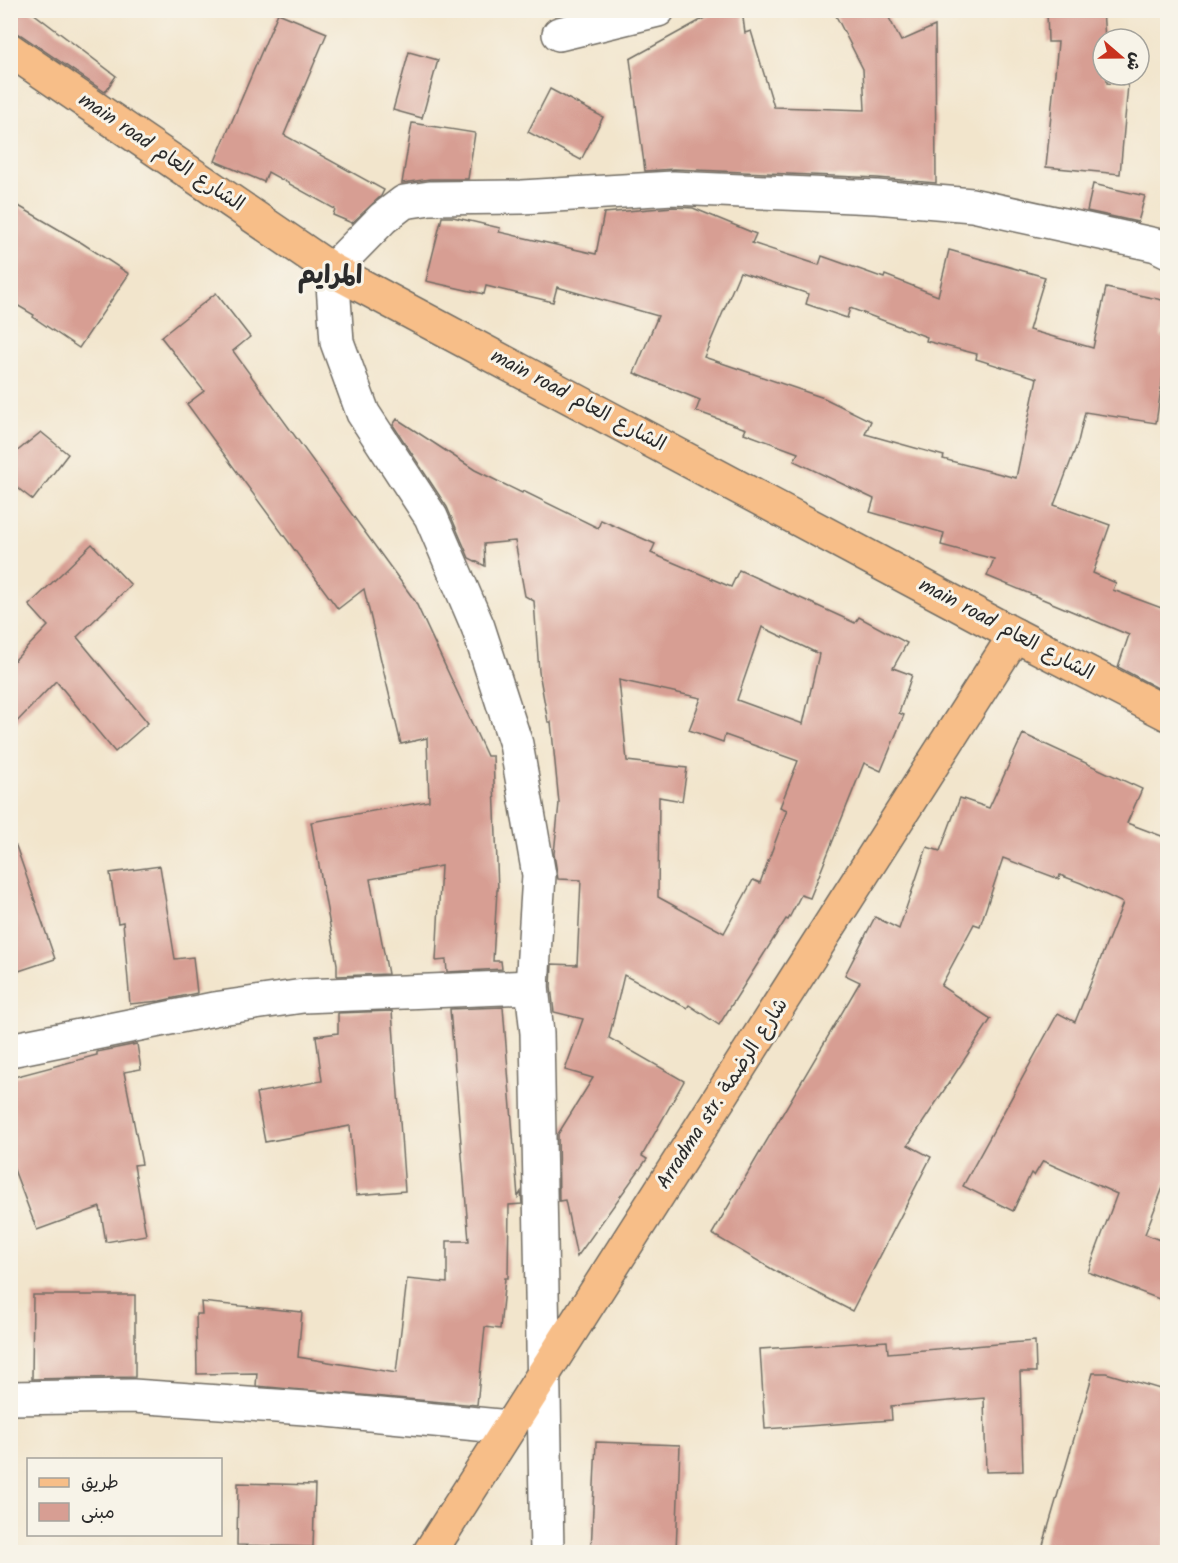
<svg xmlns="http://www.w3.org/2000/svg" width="1178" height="1563" font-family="Kalam,'Playpen Sans Arabic',sans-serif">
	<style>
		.building { fill: #d79e93; fill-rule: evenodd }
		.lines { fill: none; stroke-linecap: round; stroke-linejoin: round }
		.minor-casing { stroke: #716c63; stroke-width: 36 }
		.major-casing { stroke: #716c63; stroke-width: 36 }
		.minor { stroke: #fff; stroke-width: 33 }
		.major { stroke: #f7be88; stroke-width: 33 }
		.labels { text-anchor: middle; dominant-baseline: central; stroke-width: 6; stroke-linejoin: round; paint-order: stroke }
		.street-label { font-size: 20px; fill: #2b2b2b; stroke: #f7f3e8 }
		.district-label { font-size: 26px; font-weight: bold; fill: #2b2b2b; stroke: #f7f3e8 }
	</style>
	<rect width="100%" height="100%" fill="#f7f3e8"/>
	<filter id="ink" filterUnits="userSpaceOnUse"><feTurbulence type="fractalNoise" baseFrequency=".0167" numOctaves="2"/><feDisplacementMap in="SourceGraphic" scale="12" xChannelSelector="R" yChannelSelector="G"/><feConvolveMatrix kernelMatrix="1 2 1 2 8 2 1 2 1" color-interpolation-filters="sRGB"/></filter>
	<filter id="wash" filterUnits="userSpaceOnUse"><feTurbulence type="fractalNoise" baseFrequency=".008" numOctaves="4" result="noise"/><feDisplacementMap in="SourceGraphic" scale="24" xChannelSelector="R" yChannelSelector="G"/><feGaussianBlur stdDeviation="1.35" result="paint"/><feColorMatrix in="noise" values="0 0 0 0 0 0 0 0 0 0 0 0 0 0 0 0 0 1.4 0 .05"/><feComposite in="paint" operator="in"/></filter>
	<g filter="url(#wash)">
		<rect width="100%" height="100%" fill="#f2e5cc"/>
		<g id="blocks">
			<g class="building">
				<polygon points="10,10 29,10 116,76 105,92 21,35 10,31"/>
				<polygon points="719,10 742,10 745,33 751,31 774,107 865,110 863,69 833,10 885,10 901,41 935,26 936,183 878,178 674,169 645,171 630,59"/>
				<polygon points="1047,10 1103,10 1105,39 1103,39 1103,75 1107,75 1107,83 1128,85 1120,174 1046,167 1058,42 1048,42"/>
				<polygon points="278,13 327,33 284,135 384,190 381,196 352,223 333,215 335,209 268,172 264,182 215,161"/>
				<polygon points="409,52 438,60 422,118 393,110"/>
				<polygon points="550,89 603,117 581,160 528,132"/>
				<polygon points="412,123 475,133 468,179 430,179 402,183"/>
				<polygon points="1093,184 1145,196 1138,222 1087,211"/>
				<polygon points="10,201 82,243 129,274 79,348 33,317 34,315 10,301"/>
				<path d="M 673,207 L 693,208 L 756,234 L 752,243 L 819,265 L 822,256 L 884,278 L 885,275 L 938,296 L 949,250 L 1045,277 L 1029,330 L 1093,348 L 1106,288 L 1167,301 L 1161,337 L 1167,338 L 1167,348 L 1156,423 L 1085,412 L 1078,442 L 1054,505 L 1110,525 L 1093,573 L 1116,583 L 1113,590 L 1167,610 L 1167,693 L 1118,667 L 1129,635 L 987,576 L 994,559 L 941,545 L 944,533 L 870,512 L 874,499 L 794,461 L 798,453 L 744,433 L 746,429 L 696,411 L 700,400 L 634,373 L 658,316 L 557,287 L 553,302 L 486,286 L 484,294 L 426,281 L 442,217 L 453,217 L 500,228 L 499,232 L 596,254 L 604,213 ZM 740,272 L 809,294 L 806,304 L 847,318 L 850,308 L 927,337 L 926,341 L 977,354 L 976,359 L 1037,378 L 1016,478 L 943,459 L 944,456 L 865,434 L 871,421 L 824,398 L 704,357 Z"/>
				<polygon points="216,293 250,337 233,351 415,601 487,756 493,756 498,890 497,890 493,961 501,961 502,969 447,972 446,960 436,961 441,866 370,879 388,974 337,976 337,964 311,822 429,801 427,738 401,744 364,589 338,609 187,404 204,391 161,337"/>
				<path d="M 397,419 L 475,470 L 522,493 L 523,491 L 598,528 L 601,520 L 655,544 L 651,553 L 731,587 L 739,570 L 855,623 L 859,617 L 907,643 L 893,668 L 912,675 L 899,713 L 904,715 L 881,771 L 864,763 L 810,898 L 801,895 L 788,920 L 786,919 L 719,1025 L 689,1005 L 687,1008 L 624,975 L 609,1038 L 684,1081 L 642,1156 L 647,1159 L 577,1257 L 565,1200 L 559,1201 L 558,1134 L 593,1078 L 565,1070 L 583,1019 L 554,1012 L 551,987 L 552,964 L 577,965 L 581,880 L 558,879 L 554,854 L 559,803 L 551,722 L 548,722 L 539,672 L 534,601 L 525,596 L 515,541 L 484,544 L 485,566 L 469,558 L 447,507 L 393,425 ZM 762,627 L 819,654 L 803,724 L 737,700 ZM 619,680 L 701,698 L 689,730 L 723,742 L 725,735 L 798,761 L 780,807 L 787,810 L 760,883 L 753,880 L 724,933 L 658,897 L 659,797 L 682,801 L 687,768 L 627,761 Z"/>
				<polygon points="41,432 68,454 33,500 10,482 10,457"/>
				<polygon points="92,544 131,585 77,637 148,723 115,752 56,681 10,729 10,665 48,626 29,605"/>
				<polygon points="1023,734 1142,789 1127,823 1167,838 1167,1177 1145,1234 1167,1243 1167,1302 1088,1272 1117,1194 1043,1161 1034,1176 1031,1173 1013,1211 963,1186 1058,1013 1075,1022 1123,903 1081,883 1060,875 1059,879 1003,858 980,926 974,924 941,986 991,1019 908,1145 931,1157 852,1311 777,1272 712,1234 860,982 845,975 875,917 899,929 927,847 940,851 960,798 989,808"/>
				<polygon points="16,846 55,959 10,974 10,847"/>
				<polygon points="160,866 175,959 193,957 197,993 160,1001 130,1004 123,922 118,923 110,873"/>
				<polygon points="503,1007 518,1197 521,1192 522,1204 509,1205 508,1278 505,1278 500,1329 485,1327 477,1405 256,1386 257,1373 197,1374 196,1314 202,1314 201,1302 302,1312 298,1357 396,1373 407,1279 447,1283 447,1241 469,1241 450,1009"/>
				<polygon points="392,1011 405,1191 356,1195 350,1126 265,1142 256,1093 322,1081 316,1036 338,1033 338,1013"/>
				<polygon points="137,1044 141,1069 124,1072 142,1164 134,1165 146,1235 106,1242 100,1207 37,1230 10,1159 10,1078 97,1055 97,1052"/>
				<polygon points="33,1295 135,1295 135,1377 32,1379"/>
				<polygon points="887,1341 888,1353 1035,1341 1036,1372 1020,1372 1023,1471 986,1472 984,1398 891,1406 892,1420 765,1429 760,1349"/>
				<polygon points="1093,1373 1106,1373 1167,1391 1167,1533 1162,1552 1041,1552"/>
				<polygon points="596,1442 680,1445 676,1552 591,1552"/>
				<polygon points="238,1483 315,1485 313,1547 237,1545"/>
			</g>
		</g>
	</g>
	<g filter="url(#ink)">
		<use href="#blocks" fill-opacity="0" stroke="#716c63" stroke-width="1.5"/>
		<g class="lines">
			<defs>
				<g id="minor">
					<polyline points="559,34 658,10"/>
					<polyline points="10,1050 214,1009 303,996 532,987"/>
					<polyline points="10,1398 133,1396 305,1408 510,1427"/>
					<polyline points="547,1552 537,1033 532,987 539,875 516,744 478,627 431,517 363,413 337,342 332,270 383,218 404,202 430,198 522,197 673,188 876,197 972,205 1156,245 1168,251"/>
				</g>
				<g id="major">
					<polyline points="10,50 332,270 1015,635 1168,714"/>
					<polyline points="430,1552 1015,635"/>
				</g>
			</defs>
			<use href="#minor" class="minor-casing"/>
			<use href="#major" class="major-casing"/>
			<use href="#minor" class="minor"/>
			<use href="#major" class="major"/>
		</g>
	</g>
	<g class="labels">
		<g class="street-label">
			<text transform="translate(161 153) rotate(34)">main road الشارع العام</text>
			<text transform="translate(578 401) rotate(28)">main road الشارع العام</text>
			<text transform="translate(1006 630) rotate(28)">main road الشارع العام</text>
			<text transform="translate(723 1094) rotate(-57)">Arradma str. شارع الرضمة</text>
		</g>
		<g class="district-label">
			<text x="330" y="276">المرايم</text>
		</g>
	</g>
	<rect width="1178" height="1563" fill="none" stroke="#f7f3e8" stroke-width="36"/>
	<rect x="27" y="1458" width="195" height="78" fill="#f7f3e8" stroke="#a5a39c" stroke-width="1.5"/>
	<rect x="39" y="1478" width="30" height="9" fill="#f7be88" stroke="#a5a39c" stroke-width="1.5"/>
	<text x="81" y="1488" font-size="18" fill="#2b2b2b">طريق</text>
	<rect x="39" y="1503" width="30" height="18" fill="#d79e93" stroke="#a5a39c" stroke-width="1.5"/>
	<text x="81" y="1518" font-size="18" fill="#2b2b2b">مبنى</text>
	<g transform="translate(1121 57) rotate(110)"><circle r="28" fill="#f7f3e8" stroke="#a5a39c" stroke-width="1.5"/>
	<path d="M0-4.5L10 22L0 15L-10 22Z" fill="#c8321e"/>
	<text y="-9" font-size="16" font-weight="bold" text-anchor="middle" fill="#2b2b2b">ش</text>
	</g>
</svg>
